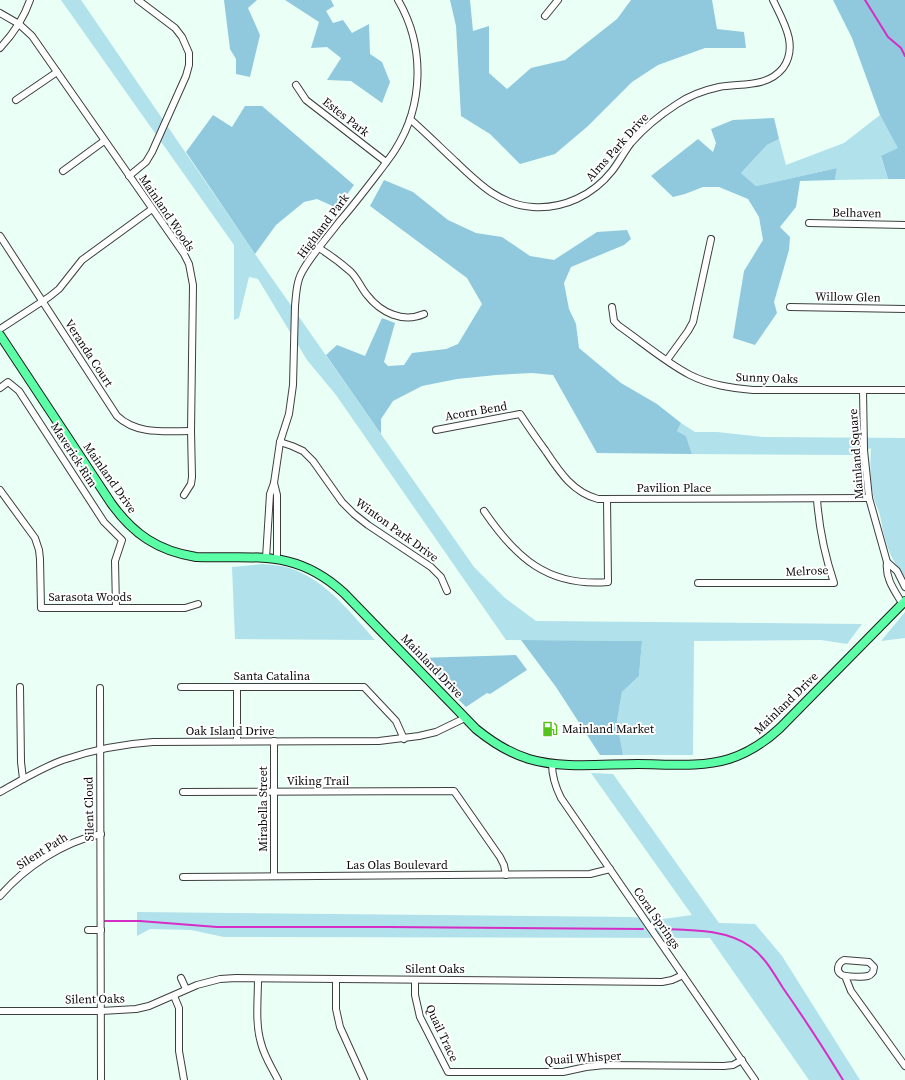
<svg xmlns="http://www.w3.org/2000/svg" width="905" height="1080" font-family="'Source Serif 4',serif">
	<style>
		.green { fill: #b1e1eb }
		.forest { fill: #90c9dd }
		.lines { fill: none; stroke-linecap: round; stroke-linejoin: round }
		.stream { stroke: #d52ec4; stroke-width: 2 }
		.minor-casing { stroke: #3e3e3e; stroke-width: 8 }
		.major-casing { stroke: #1c1c1c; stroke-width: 10 }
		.minor { stroke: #fff; stroke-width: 6 }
		.major { stroke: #5affa6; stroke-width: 8 }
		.labels { text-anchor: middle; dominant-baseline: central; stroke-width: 4; stroke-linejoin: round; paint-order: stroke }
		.street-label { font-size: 12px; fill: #0b0b0b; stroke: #fff }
		.poi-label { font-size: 12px; fill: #0b0b0b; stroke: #fff; text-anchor: start }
	</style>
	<rect width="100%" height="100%" fill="#eafff5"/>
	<g class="green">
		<polygon points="61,0 81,0 255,254 474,567 505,598 536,621 862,624 847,644 821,640 694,641 693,755 623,755 617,721 622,692 639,676 642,641 506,640 336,395 307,360 258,279 249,277 239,318 234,320 234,245"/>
		<polygon points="880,115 899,148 881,157 888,179 835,180 837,168 756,186 741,173 767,145 779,139 786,165 844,143"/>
		<path d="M 681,423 L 695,432 L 717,432 L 763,437 L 905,438 L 905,577 C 889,559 884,539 880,515 C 878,508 874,502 873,494 C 870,479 870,463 871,448 L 857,455 L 692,454 L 686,436 L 677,431 Z"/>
		<path d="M 263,564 C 269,565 276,565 282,566 C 322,575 349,611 375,640 L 235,639 L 232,567 Z"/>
		<polygon points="905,612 905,638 881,641"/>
		<polygon points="591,773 613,774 719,923 755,924 782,956 860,1080 809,1080 710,938 224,937 191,930 150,929 137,936 137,912 631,917 663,919 692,915"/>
	</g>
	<g class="forest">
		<polygon points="224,0 257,0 248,8 260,35 250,77 236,74 236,59 230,49"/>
		<polygon points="285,0 331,0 334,6 326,11 333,23 343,20 352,33 369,24 370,54 382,62 390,82 382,103 351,81 327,80 341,58 327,47 311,48 319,22"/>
		<polygon points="450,0 470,0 473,31 489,26 489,73 507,89 531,68 565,60 617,19 631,0 712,0 717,29 744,32 746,48 705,48 658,65 632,82 588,126 555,154 520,164 490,134 461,116 456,26"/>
		<polygon points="833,0 905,0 905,179 888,179 881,156 898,148 880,115 852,38"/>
		<polygon points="245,106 262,106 354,185 337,208 317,199 304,202 276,225 255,254 186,152 213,115 232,127"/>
		<polygon points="774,118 779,139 767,145 741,173 756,186 837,168 835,180 800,181 796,207 780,227 790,237 789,250 774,302 777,313 755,345 733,338 744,271 763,240 759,217 748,199 719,187 703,187 685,194 673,197 651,176 698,139 713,152 716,143 711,129 733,120"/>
		<polygon points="384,180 413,192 448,220 476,233 502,237 530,256 554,260 597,232 627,230 631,239 624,245 571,267 564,283 569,309 576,324 579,348 621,383 657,404 681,423 677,431 686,436 692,454 597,453 553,375 532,373 496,375 457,379 422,386 393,401 381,419 381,434 326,355 337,345 365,356 382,318 395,323 384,362 388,366 404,365 412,353 446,349 458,344 482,304 467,278 370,206"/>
		<polygon points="521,640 642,641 639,676 622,692 617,721 623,755 600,755 556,687"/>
		<polygon points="516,655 527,670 490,694 487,693 466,707 417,658"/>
	</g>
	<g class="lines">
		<g class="stream">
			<polyline points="865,0 888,37 901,48 905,56"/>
			<polyline points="105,921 140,921 217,927 389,927 643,929"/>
			<path d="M 662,929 C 691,930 726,929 751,947 C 765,957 774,974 783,988 C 804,1018 824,1049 843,1080"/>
		</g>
		<defs>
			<g id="minor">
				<polyline points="0,13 19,24 32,36 184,254 189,264 193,285 191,431 192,477 191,484 184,495"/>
				<polyline points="545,16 558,0"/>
				<path d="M 0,48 C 13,34 24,18 30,0"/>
				<polyline points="296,85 306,100 386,162"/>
				<polyline points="16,100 57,72"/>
				<path d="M 410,119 C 426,133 441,148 456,162 C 479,184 500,205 533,207 C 564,209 593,195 612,171 C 619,162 624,152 631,143 C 644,128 660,115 677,104 C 689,96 705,90 719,87 C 741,83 767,88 783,68 C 799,46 783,21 773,0"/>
				<polyline points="63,171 104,141"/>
				<polyline points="129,176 146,162 152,152 186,76 189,65 189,53 182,37 175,28 138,0"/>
				<polyline points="809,223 905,225"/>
				<path d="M 0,236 L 117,416 C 137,435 165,431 191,431"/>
				<path d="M 319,248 C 330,255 341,263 351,272 C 358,279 361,288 367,295 C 381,313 403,323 424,314"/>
				<path d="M 612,307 L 614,321 L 619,326 C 642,342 665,362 690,375 C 710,385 731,388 753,390 L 905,390"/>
				<polyline points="790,307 905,309"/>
				<polyline points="0,329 49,297 59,289 82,260 152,209"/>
				<polyline points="667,360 688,331 693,322 711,239"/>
				<polyline points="0,388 8,382 19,391 104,522 122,540 115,561 116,608"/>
				<path d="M 863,390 L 864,450 L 869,498 L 887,562 C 885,578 894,590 902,603"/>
				<path d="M 436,430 L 520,414 C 528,426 536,438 545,450 C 559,471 572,492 598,499 L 869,498"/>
				<polyline points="280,442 292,446 303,451 313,461 342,502 354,514 368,525 431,567 441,577 447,591"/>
				<polyline points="274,483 277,495 277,559"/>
				<polyline points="0,490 35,538 39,550 40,559 41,608 185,608 198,604"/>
				<path d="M 484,511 C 516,558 548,587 608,582 L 607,499"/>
				<path d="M 266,558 L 270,494 L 274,483 L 280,442 L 289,414 L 293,385 L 295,306 C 296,297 296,288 299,279 C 304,263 328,237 339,222 C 353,206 366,189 379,172 C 384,165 390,158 395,150 C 424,105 425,46 398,0"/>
				<polyline points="887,562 897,571 905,587"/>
				<path d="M 698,583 L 834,583 C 825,556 819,528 817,499"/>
				<polyline points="20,687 21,762 23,779"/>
				<polyline points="181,687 364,687 396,721 404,739"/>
				<polyline points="100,688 101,1080"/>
				<polyline points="237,741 237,687"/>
				<path d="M 552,764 C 552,777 555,786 561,798 L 755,1080"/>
				<path d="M 0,792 C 20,781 41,768 63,760 C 92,750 122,744 153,742 L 379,741 L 419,736 L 436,732 L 465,718"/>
				<polyline points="183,792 454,791 500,857 504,865 506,875"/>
				<polyline points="274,876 274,741"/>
				<polyline points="183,877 590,874 610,869"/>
				<path d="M 0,896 C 25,867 63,842 101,834"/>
				<polyline points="88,930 101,930"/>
				<path d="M 844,960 L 869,962 L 874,967 L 873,972 C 871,974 871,975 868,976 C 864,977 846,977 842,975 C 835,971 838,963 844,960 Z"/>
				<polyline points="845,976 851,991 905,1066"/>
				<polyline points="181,978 186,989"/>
				<path d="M 258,979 C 258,1000 255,1023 261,1043 C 264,1056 272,1068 278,1080"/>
				<polyline points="336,979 336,1009 340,1027 364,1080"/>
				<polyline points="415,980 415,995 420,1017 448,1072 563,1072 586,1067 605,1065 724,1066 733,1065 742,1060"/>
				<polyline points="174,996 179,1008 179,1051 184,1080"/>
				<polyline points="0,1011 101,1011 136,1009 149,1006 197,985 220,979 236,978 662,982 672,980 683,975"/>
			</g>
			<path id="major" d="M 0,335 L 111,503 C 133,534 158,551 196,557 C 256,559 295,548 344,593 L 476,729 C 492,742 509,753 529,759 C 562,769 603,764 638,764 C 667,764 700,768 729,759 C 748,753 765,742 780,728 L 905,601"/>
		</defs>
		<use href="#minor" class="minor-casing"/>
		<use href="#major" class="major-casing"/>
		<use href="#minor" class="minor"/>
		<use href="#major" class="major"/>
	</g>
	<defs>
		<symbol id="fuel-bare" viewBox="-9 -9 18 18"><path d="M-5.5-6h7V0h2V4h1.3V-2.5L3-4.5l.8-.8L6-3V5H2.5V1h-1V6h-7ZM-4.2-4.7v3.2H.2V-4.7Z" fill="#55c31c" stroke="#fff" stroke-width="2.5" paint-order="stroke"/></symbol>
	</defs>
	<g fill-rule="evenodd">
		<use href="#fuel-bare" x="539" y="718" width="22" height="22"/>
	</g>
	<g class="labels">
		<g class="street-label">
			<text transform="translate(346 117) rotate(38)">Estes Park</text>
			<text transform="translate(617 147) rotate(-48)">Alms Park Drive</text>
			<text transform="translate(167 213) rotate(56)">Mainland Woods</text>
			<text transform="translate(857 213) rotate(1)">Belhaven</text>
			<text transform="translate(323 226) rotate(-53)">Highland Park</text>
			<text transform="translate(848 297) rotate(1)">Willow Glen</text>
			<text transform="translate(89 353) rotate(57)">Veranda Court</text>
			<text transform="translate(767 378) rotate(2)">Sunny Oaks</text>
			<text transform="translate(476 411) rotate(-10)">Acorn Bend</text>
			<text transform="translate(856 454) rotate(-94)">Mainland Square</text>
			<text transform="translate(74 455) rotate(57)">Maverick Rim</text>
			<text transform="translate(110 478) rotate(55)">Mainland Drive</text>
			<text x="674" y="488">Pavilion Place</text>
			<text transform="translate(397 530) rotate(36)">Winton Park Drive</text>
			<text transform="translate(807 571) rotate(-3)">Melrose</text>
			<text x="90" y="597">Sarasota Woods</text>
			<text transform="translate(432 666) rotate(46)">Mainland Drive</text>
			<text x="272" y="676">Santa Catalina</text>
			<text transform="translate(786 703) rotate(-44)">Mainland Drive</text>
			<text x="230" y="731">Oak Island Drive</text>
			<text x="318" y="781">Viking Trail</text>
			<text transform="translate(89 809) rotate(-91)">Silent Cloud</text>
			<text transform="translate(263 809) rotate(-90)">Mirabella Street</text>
			<text transform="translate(42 851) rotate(-32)">Silent Path</text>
			<text x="397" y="865">Las Olas Boulevard</text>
			<text transform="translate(657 918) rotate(55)">Coral Springs</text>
			<text x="435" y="969">Silent Oaks</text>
			<text transform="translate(95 999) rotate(-1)">Silent Oaks</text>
			<text transform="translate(442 1033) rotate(65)">Quail Trace</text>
			<text transform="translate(583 1058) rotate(-4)">Quail Whisper</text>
		</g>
		<g class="poi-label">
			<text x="562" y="729">Mainland Market</text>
		</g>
	</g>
</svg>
